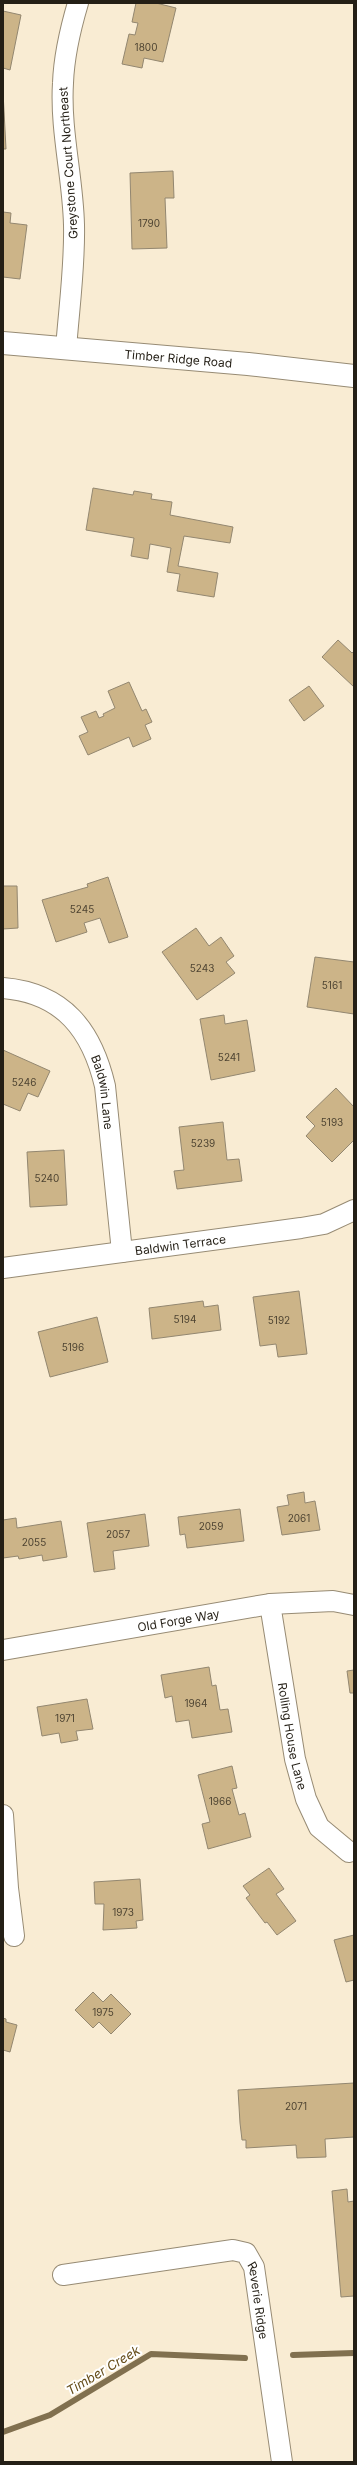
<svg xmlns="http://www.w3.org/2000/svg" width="357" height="2465" font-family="Inter,sans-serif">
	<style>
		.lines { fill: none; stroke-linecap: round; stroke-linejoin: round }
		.stream { stroke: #81704f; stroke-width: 6 }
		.building { fill: #ccb488; stroke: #938770 }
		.minor-casing { stroke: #978b74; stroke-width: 22 }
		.tertiary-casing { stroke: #978b74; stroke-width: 24 }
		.minor { stroke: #fff; stroke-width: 20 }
		.tertiary { stroke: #fff; stroke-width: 22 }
		.labels { text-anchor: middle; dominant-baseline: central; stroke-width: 4; stroke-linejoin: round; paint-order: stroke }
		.number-label { font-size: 10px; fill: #4e4432 }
		.street-label { font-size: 12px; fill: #241f16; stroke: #fff }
		.water-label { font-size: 13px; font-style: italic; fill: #654c18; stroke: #fff }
	</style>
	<rect width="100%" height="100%" fill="#f9ecd3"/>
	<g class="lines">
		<g class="stream">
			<polyline points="293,2355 354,2353"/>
			<polyline points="3,2432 50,2415 151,2354 245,2358"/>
		</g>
	</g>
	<g class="building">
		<polygon points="136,3 156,3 176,8 163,62 144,58 142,68 122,64 129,34 135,35 138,23 132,22"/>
		<polygon points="3,11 21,15 10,70 3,68"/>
		<polygon points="3,92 6,149 3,149"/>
		<polygon points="173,171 174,198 165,198 167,248 132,249 130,173"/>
		<polygon points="3,212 11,213 10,223 27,225 20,279 3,277"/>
		<polygon points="93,488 133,495 134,491 152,494 151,499 172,502 170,515 233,527 230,543 184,536 178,566 218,573 214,597 177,591 180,574 167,572 171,548 150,544 148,559 131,556 134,538 86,530"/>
		<polygon points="338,640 352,653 354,651 354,687 322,657"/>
		<polygon points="129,682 142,711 146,709 152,722 145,725 151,739 133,747 129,737 88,755 79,736 88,732 81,717 96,711 99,718 104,716 103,714 115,708 108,691"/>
		<polygon points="309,686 324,706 304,721 289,700"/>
		<polygon points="108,877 128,937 109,943 100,918 84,923 87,932 56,942 42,900 88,887 87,884"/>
		<polygon points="3,886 17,886 18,928 3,929"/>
		<polygon points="196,928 209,946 221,937 234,956 226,962 235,973 197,1000 162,952"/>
		<polygon points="315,957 354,962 354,1014 307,1007"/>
		<polygon points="224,1015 225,1024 247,1020 255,1071 211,1080 200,1019"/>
		<polygon points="3,1050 50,1071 38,1097 28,1093 20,1111 3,1104"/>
		<polygon points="336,1088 354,1107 354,1140 332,1162 306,1136 315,1126 306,1117"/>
		<polygon points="223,1122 227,1160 239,1159 242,1181 177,1189 174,1171 184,1170 179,1127"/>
		<polygon points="64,1150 67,1205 30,1207 27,1152"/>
		<polygon points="299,1291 307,1354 278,1357 276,1344 260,1346 253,1297"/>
		<polygon points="203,1301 204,1307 218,1305 221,1330 152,1339 149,1308"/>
		<polygon points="97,1317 108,1362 50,1377 38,1332"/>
		<polygon points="304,1492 305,1503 315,1501 320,1530 282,1535 277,1507 289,1505 287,1495"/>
		<polygon points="240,1509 244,1541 187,1548 185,1534 180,1535 178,1517"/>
		<polygon points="145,1514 149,1546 113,1551 115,1569 94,1572 87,1523"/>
		<polygon points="16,1518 17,1528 61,1521 67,1557 43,1561 42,1555 19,1559 18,1556 3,1558 3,1520"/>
		<polygon points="209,1667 212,1686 216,1685 220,1710 228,1709 232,1732 192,1738 189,1720 176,1722 172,1696 165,1698 161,1675"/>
		<polygon points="354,1670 354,1693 350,1693 347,1671"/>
		<polygon points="87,1699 93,1729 76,1731 78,1740 61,1743 59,1733 42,1736 37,1707"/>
		<polygon points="232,1766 237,1788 232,1789 239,1815 245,1813 251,1837 208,1849 202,1824 210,1822 198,1775"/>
		<polygon points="269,1868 284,1889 276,1894 296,1921 277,1935 267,1922 265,1923 246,1898 250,1895 243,1886"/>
		<polygon points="140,1879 143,1920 136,1921 137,1928 103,1930 104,1904 95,1904 94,1882"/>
		<polygon points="354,1935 354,1980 346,1982 334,1940"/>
		<polygon points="93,1992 103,2002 111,1994 131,2014 111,2034 99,2022 93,2028 75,2010"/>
		<polygon points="3,2018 6,2019 6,2022 17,2025 10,2052 3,2050"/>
		<polygon points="354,2083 354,2137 325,2139 326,2157 297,2158 296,2145 246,2148 246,2140 242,2140 240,2123 238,2090"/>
		<polygon points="347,2189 348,2202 354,2201 354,2296 341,2297 332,2191"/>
	</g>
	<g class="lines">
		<defs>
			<g id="minor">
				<path d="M 66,349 C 69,308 75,266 74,225 C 73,178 60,130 63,83 C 64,55 70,30 78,3"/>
				<path id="s1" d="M 3,988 C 64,993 92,1031 105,1086 L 122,1252"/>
				<path id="s2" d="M 3,1268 L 301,1228 L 324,1224 L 354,1210"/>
				<path id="s3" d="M 270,1604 L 295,1759 L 306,1799 L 319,1827 L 349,1852"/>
				<path id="s4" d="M 3,1650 L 270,1604 L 333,1601 L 354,1605"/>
				<polyline points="3,1815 8,1888 14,1936"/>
				<path id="s5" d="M 63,2275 L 233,2250 L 246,2253 L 254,2267 L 282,2462"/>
			</g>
			<g id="tertiary">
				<path id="s6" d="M 3,343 L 248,364 L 354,376"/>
			</g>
		</defs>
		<use href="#minor" class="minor-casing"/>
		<use href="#tertiary" class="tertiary-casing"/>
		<use href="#minor" class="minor"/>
		<use href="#tertiary" class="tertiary"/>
	</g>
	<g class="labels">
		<g class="number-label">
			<text x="146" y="47">1800</text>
			<text x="149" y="223">1790</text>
			<text x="82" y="909">5245</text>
			<text x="202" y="968">5243</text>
			<text x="332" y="985">5161</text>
			<text x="229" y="1057">5241</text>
			<text x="24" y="1082">5246</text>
			<text x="332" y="1122">5193</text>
			<text x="203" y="1143">5239</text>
			<text x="47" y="1178">5240</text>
			<text x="185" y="1319">5194</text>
			<text x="279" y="1320">5192</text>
			<text x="73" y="1347">5196</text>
			<text x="299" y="1518">2061</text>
			<text x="211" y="1526">2059</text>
			<text x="118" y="1534">2057</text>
			<text x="34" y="1542">2055</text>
			<text x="196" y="1703">1964</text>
			<text x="65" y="1718">1971</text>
			<text x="220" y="1801">1966</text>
			<text x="123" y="1912">1973</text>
			<text x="103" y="2012">1975</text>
			<text x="296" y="2106">2071</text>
		</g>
		<g class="street-label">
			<text transform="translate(68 163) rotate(-94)">Greystone Court Northeast</text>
			<text stroke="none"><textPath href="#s6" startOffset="176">Timber Ridge Road</textPath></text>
			<text stroke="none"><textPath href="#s1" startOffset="159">Baldwin Lane</textPath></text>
			<text stroke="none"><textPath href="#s2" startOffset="179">Baldwin Terrace</textPath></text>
			<text stroke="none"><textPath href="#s4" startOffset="178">Old Forge Way</textPath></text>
			<text stroke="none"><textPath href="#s3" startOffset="134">Rolling House Lane</textPath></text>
			<text stroke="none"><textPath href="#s5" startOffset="235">Reverie Ridge</textPath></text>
		</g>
		<g class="water-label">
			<text transform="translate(103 2370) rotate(-31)">Timber Creek</text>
		</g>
	</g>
	<rect width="357" height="2465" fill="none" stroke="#241f16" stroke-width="8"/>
</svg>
